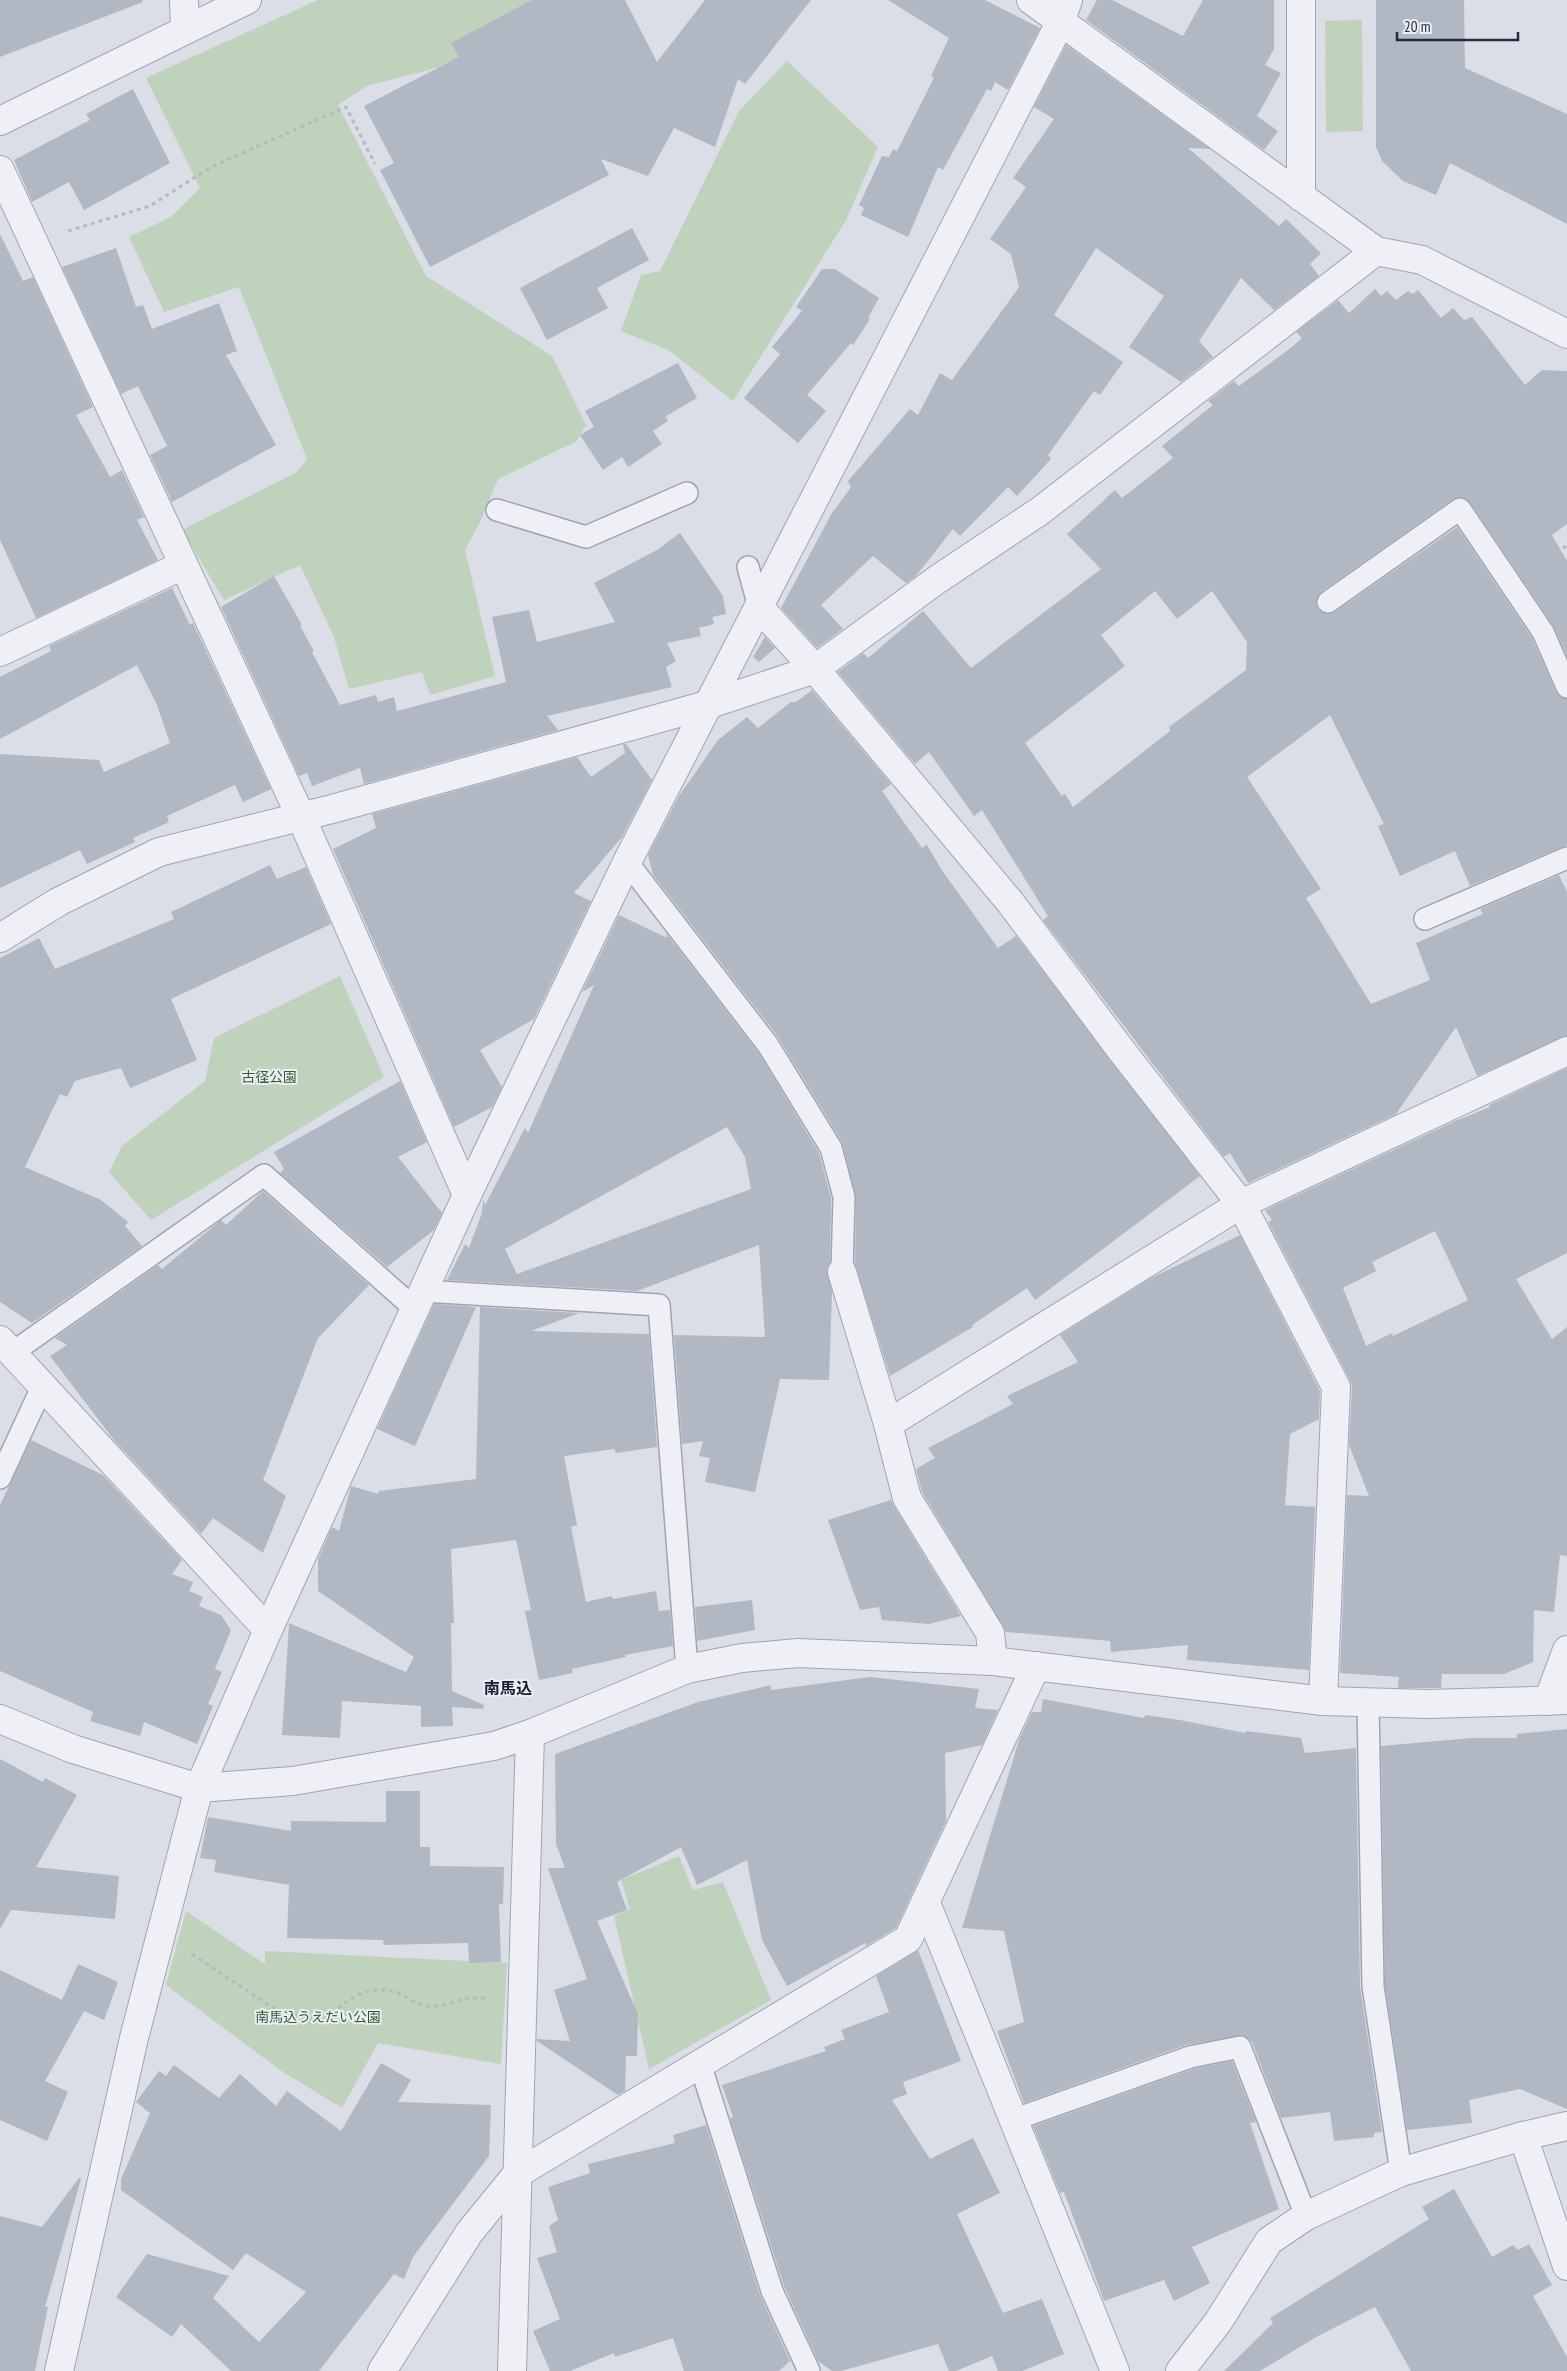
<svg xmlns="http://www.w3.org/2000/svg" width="1567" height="2371" font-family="'PT Sans Narrow','Noto Sans JP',sans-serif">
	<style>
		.green { fill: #bed2bc }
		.building { fill: #b2b7c4; fill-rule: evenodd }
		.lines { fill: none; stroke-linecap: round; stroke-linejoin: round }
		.service-casing { stroke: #a0a4b1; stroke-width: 24 }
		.minor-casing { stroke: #a0a4b1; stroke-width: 30 }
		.tertiary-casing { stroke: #a0a4b1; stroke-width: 30 }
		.path { stroke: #b5b9c2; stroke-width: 3; stroke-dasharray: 4 4; stroke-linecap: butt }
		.service { stroke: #eef0f5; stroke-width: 21 }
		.minor { stroke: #eef0f5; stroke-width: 28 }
		.tertiary { stroke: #eef0f5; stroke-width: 28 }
		.labels { text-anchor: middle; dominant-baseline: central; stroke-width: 4; stroke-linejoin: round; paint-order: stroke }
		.park-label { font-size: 14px; fill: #335c30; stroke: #ebeef5 }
		.quarter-label { font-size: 16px; font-weight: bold; fill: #171c2f; stroke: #ebeef5 }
	</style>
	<rect width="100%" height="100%" fill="#dbdee7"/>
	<g class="green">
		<polygon points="318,0 541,0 463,61 367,86 338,105 426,276 552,356 586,425 577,441 498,479 482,518 465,550 495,676 430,695 422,672 349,689 334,637 300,565 224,600 182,530 297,472 307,459 239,287 164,312 129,237 171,217 200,188 146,78"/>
		<polygon points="1362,20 1363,131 1326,132 1325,21"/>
		<polygon points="787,61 878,147 846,220 733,401 670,351 621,331 641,275 660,271 739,111"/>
		<polygon points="340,976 384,1077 151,1220 109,1172 122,1146 205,1081 214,1038"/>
		<polygon points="679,1856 693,1890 723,1882 771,2000 649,2069 614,1916 630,1909 621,1880"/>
		<polygon points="186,1911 265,1964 265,1951 507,1963 501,2064 378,2043 342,2108 283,2072 166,1985"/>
	</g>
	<g class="building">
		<polygon points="0,0 142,0 143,2 0,57"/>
		<polygon points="532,0 625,0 657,62 705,0 811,0 745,84 738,79 715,147 674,128 648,176 601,159 609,175 430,267 380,170 394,163 364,106 459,57 451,43"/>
		<polygon points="888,0 985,0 1040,28 1008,90 995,82 991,91 987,89 943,170 938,167 908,237 861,215 864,208 859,205 882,156 889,157 893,149 897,151 934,78 931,76 949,38"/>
		<polygon points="1097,0 1112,0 1183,36 1203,0 1274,0 1274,49 1265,65 1281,73 1257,116 1278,131 1264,150 1086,20"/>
		<polygon points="1376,0 1464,0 1465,68 1567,114 1567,224 1450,163 1436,195 1403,181 1382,161 1376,147"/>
		<polygon points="1066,45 1210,149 1188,148 1279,226 1286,219 1321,253 1310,264 1319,276 1274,310 1241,278 1199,341 1213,357 1181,382 1129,347 1164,296 1096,248 1054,315 1123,362 1100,395 1094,391 1048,455 1051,459 1017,496 1008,487 960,536 953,529 916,576 906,583 873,556 821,605 843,629 817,648 781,608 832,513 851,487 848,481 910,409 918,415 940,373 952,380 1019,287 1011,254 990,239 1026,187 1013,178 1054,119 1034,107"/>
		<polygon points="133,89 170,163 84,210 69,182 32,202 14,160 90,120 86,114"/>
		<polygon points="632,228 649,260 597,288 608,308 547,340 520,288"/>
		<polygon points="0,234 23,281 33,277 93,407 76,415 110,477 122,470 144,517 137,520 158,560 36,618 0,540"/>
		<polygon points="116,248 136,307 143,305 152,329 219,303 237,351 226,355 276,445 172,502 150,455 167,446 138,386 121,394 62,267"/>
		<polygon points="822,269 835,269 879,298 868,318 870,319 853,345 851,343 807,395 826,411 798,443 744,398 780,354 772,347 802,311 796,307"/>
		<path d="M 1375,289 L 1381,296 L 1387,291 L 1396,300 L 1408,291 L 1413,294 L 1418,290 L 1441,318 L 1453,308 L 1464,320 L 1472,317 L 1525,385 L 1542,370 L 1567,371 L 1567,524 L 1552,535 L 1567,561 L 1567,656 L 1553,625 L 1470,502 L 1465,498 L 1453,499 L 1321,592 L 1317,597 L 1316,604 L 1318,610 L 1323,613 L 1335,612 L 1457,527 L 1532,638 L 1556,692 L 1560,697 L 1567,699 L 1567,845 L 1470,886 L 1455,851 L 1400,876 L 1378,826 L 1384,824 L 1330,715 L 1247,777 L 1321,889 L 1306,898 L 1371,1004 L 1430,980 L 1416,943 L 1483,914 L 1480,909 L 1559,875 L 1567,892 L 1567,1036 L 1477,1076 L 1456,1027 L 1396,1114 L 1248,1183 L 1230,1153 L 1224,1157 L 1043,920 L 1048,916 L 982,810 L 974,816 L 929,752 L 915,764 L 838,672 L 863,653 L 868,658 L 923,611 L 971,668 L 1101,569 L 1067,534 L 1115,490 L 1122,498 L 1173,458 L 1162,446 L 1213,405 L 1208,401 L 1234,381 L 1239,386 L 1292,347 L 1302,338 L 1296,332 L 1338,300 L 1349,313 ZM 1155,591 L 1177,619 L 1212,591 L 1247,642 L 1246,670 L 1169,727 L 1170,731 L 1073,807 L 1065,794 L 1062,796 L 1025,743 L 1125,666 L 1101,635 Z"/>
		<polygon points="678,363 697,398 666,416 668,421 653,431 662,444 628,467 622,457 603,470 580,435 594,427 585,411"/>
		<polygon points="680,533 723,596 726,614 712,617 714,624 699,628 701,636 667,643 676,661 666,667 672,687 547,716 558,730 364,784 360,768 312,786 307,773 299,776 221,607 274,576 302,625 300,626 314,651 312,652 340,705 376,695 378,702 394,697 397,711 506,682 492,617 529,610 537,642 615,622 594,583 657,550"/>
		<polygon points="172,588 190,625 193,623 271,789 243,802 235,785 167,816 169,822 133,838 135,842 87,864 80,850 0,888 0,754 99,760 104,772 170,743 157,705 137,665 0,739 0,677 51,651 49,646"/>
		<polygon points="765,637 775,648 759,662 753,657"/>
		<polygon points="812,690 891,784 882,791 922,848 927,845 943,872 998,948 1016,936 1200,1176 1035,1300 1027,1288 972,1325 973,1327 890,1376 855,1264 856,1197 842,1142 778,1037 653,875 648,855 679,796 718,740 747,717 758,728 791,702 796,702"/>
		<polygon points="623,744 626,744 652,780 622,837 574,893 591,901 534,1019 480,1050 502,1087 492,1107 454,1127 333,849 376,828 372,814 577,757 591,777 625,753"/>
		<polygon points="270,865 277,879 306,867 331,924 171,999 197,1060 130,1088 121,1068 75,1081 67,1097 60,1094 25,1167 101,1200 128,1222 125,1226 142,1246 32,1323 0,1302 0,958 39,938 55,969 174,919 171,912"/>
		<path d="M 619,915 L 667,938 L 666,933 L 758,1052 L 819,1153 L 831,1198 L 830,1263 L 827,1269 L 832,1292 L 829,1380 L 780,1379 L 755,1492 L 705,1482 L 710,1458 L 699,1456 L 703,1441 L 682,1444 L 674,1335 L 765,1337 L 759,1245 L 637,1291 L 447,1280 L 465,1244 L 469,1248 L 482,1213 L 483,1199 L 485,1205 L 525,1128 L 528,1133 L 594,985 L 582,992 ZM 727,1127 L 745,1157 L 751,1189 L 517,1274 L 505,1249 Z"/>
		<path d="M 1567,1068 L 1567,1253 L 1516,1279 L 1552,1339 L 1567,1327 L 1567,1556 L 1560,1555 L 1554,1612 L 1534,1610 L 1533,1662 L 1504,1674 L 1442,1674 L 1441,1688 L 1398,1688 L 1399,1677 L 1340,1673 L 1347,1495 L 1369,1496 L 1349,1445 L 1352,1387 L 1350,1380 L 1268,1222 L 1272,1220 L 1265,1210 L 1453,1122 L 1490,1107 L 1489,1105 ZM 1435,1231 L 1468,1300 L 1393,1336 L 1392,1333 L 1366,1346 L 1343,1288 L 1376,1271 L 1372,1262 Z"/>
		<polygon points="400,1081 427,1142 398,1157 442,1213 434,1230 387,1267 280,1173 284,1169 274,1152"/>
		<polygon points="263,1191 369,1285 318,1338 263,1480 286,1496 263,1553 213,1518 201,1534 114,1440 50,1356 67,1345 55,1338 158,1265 162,1269 221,1220 226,1225"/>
		<polygon points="1240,1235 1320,1391 1319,1419 1290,1434 1285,1505 1315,1507 1309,1670 1187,1660 1188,1645 1111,1652 1110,1641 1006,1632 922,1492 916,1469 935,1458 928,1448 1013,1404 1007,1396 1078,1362 1060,1335 1153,1277"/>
		<polygon points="434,1304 476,1307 415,1446 377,1429"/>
		<polygon points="480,1307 579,1313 531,1331 649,1334 657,1447 616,1453 614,1449 564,1456 577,1525 571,1527 586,1602 612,1596 613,1599 656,1591 659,1611 670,1610 673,1646 625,1655 626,1657 572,1669 573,1673 539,1680 525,1611 531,1610 516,1540 451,1549 454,1623 451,1623 452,1691 484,1705 483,1709 452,1707 453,1726 421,1727 421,1706 342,1701 340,1738 282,1735 289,1623 406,1672 414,1657 318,1591 318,1559 332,1527 339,1531 351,1486 378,1494 379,1491 476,1479"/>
		<polygon points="31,1440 103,1475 182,1560 172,1574 193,1582 189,1591 203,1597 199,1606 221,1615 231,1630 215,1669 222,1672 208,1704 213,1706 197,1744 144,1722 140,1736 90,1721 93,1712 0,1671 0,1505"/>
		<polygon points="891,1500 894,1506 961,1616 929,1624 882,1620 879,1607 860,1610 828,1520"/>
		<polygon points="752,1600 755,1630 697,1641 695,1607"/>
		<polygon points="870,1677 979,1689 975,1708 998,1710 982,1745 945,1753 946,1821 896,1928 866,1946 865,1943 787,1986 762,1940 747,1860 697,1885 681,1847 617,1882 627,1910 597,1921 638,2014 637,2056 626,2056 625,2091 618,2095 537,2041 537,2039 570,2041 554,1990 587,1979 548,1868 565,1868 556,1844 555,1754 698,1702 771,1685 771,1690"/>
		<polygon points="1043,1699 1144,1718 1145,1715 1180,1720 1245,1733 1246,1731 1301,1738 1305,1753 1356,1748 1360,1986 1382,2132 1374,2133 1374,2137 1334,2141 1330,2112 1281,2118 1252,2042 1243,2035 1186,2045 1024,2103 997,2031 1024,2022 1004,1931 962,1928 1020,1737 1032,1712 1041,1712"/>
		<polygon points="1567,1729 1567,2109 1520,2089 1469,2100 1472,2123 1407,2130 1385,1985 1381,1746 1471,1738 1517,1738 1517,1734"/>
		<polygon points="0,1759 43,1782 45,1778 77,1795 36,1867 119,1876 115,1919 11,1910 0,1929"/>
		<polygon points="386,1791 420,1791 420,1847 430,1847 430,1866 504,1867 503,1904 499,1904 501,1962 469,1963 468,1943 384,1945 383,1940 287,1938 289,1885 214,1872 216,1860 200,1858 208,1817 291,1831 291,1821 386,1822"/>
		<polygon points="918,1950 961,2061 903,2082 907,2094 892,2100 930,2159 973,2138 1000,2193 957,2214 1003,2313 1042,2299 1064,2354 1022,2371 998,2371 992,2356 956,2371 949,2371 938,2344 841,2371 832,2371 818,2361 784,2286 730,2118 733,2117 722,2085 826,2051 824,2047 845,2039 841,2030 889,2012 876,1976"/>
		<polygon points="78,1964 118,1982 104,2020 84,2011 45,2081 68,2092 47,2141 0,2120 0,1970 62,2000"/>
		<polygon points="1232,2061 1256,2122 1250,2123 1279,2209 1192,2247 1210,2283 1174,2301 1164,2280 1104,2301 1064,2192 1060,2193 1033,2126 1193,2069"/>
		<polygon points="381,2063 411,2080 398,2102 491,2105 489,2156 413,2257 404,2279 394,2274 319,2371 231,2371 181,2324 172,2337 116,2297 147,2254 229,2276 213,2298 259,2342 306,2292 246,2253 233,2270 121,2190 121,2179 150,2113 136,2102 159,2071 166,2076 174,2065 219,2098 240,2074 276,2106 287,2091 341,2131"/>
		<polygon points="706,2125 760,2295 790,2361 779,2371 684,2371 673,2338 615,2357 614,2353 570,2371 550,2371 533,2331 560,2319 537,2258 557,2252 549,2226 558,2220 548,2187 590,2173 588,2164 675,2143 673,2135"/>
		<polygon points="79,2178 81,2179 45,2307 48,2307 35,2371 0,2371 0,2216 42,2227"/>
		<polygon points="1454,2189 1492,2257 1513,2245 1518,2250 1529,2244 1552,2285 1533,2296 1567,2357 1567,2371 1411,2371 1375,2307 1318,2336 1260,2371 1224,2371 1273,2323 1270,2318 1429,2219 1422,2207"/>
	</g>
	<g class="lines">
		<defs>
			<g id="service">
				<polyline points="497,510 586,537 687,493"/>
				<polyline points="748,567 759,607"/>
				<polyline points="1328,602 1460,509 1543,632 1567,687"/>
				<polyline points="627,862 768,1045 831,1148 844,1197 842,1272"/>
				<polyline points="1425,919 1567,858"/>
				<polyline points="423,1291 659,1305 687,1669"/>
				<polyline points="12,1353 264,1175 415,1309"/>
				<polyline points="0,1478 43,1385"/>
				<polyline points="1368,1702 1373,1986 1401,2172"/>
				<polyline points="700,2064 772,2291 809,2371"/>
				<polyline points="1013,2120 1190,2057 1240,2047 1306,2216"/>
			</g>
			<g id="minor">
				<polyline points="184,0 185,29"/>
				<polyline points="1031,0 1376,251 1422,260 1567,334"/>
				<polyline points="1301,0 1301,197"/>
				<polyline points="0,121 247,0"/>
				<polyline points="0,170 301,817 467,1195"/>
				<polyline points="759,607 815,669 1010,902 1121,1050 1241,1204 1336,1387 1323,1701"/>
				<polyline points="0,652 183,565"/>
				<polyline points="0,938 58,902 159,852 332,809 707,705 815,669 938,579 1040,511 1376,251"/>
				<polyline points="842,1272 888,1424 907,1498 990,1633 993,1661"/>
				<polyline points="0,1340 268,1630"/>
				<polyline points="888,1424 1241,1204 1567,1051"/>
				<polyline points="1548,1701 1567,1650"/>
				<polyline points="926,1903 1115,2371"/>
				<polyline points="1523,2136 1567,2266"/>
				<polyline points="382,2371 469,2233 517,2174 908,1939 1036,1666"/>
				<polyline points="512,2371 530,1734"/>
				<polyline points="1180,2371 1218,2322 1269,2241 1306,2216 1401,2172 1523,2136 1567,2126"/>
			</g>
			<g id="tertiary">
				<polyline points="0,1719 73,1749 199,1788 293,1781 494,1746 530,1734 687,1669 742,1658 798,1653 993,1661 1323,1701 1428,1704 1567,1700"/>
				<polyline points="59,2371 134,2038 199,1788 268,1630 467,1195 627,862 1060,23 1068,0"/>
			</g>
		</defs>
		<use href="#service" class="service-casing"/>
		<use href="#minor" class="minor-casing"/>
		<use href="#tertiary" class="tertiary-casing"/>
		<g class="path">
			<polyline points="68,231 150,206 211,167 346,107 375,164"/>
			<polyline points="1535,564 1567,546"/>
			<polyline points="1518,913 1563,1018"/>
			<path d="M 192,1954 L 270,2006 L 285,2013 L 323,2020 C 349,2000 368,1980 403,1995 C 411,1999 418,2005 427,2006 C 442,2008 455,2000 469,1998 C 476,1998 483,1998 489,1998"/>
		</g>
		<use href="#service" class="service"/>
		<use href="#minor" class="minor"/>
		<use href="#tertiary" class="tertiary"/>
	</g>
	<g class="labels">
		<g class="park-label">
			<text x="269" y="1077">古径公園</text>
			<text x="318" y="2017">南馬込うえだい公園</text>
		</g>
		<g class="quarter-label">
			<text x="508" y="1688">南馬込</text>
		</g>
	</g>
	<path d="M1397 32v8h121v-8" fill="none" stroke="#242a3f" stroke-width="2.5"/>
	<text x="1404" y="32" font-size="15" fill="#242a3f" stroke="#ebeef5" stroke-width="4" paint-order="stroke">20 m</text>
</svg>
